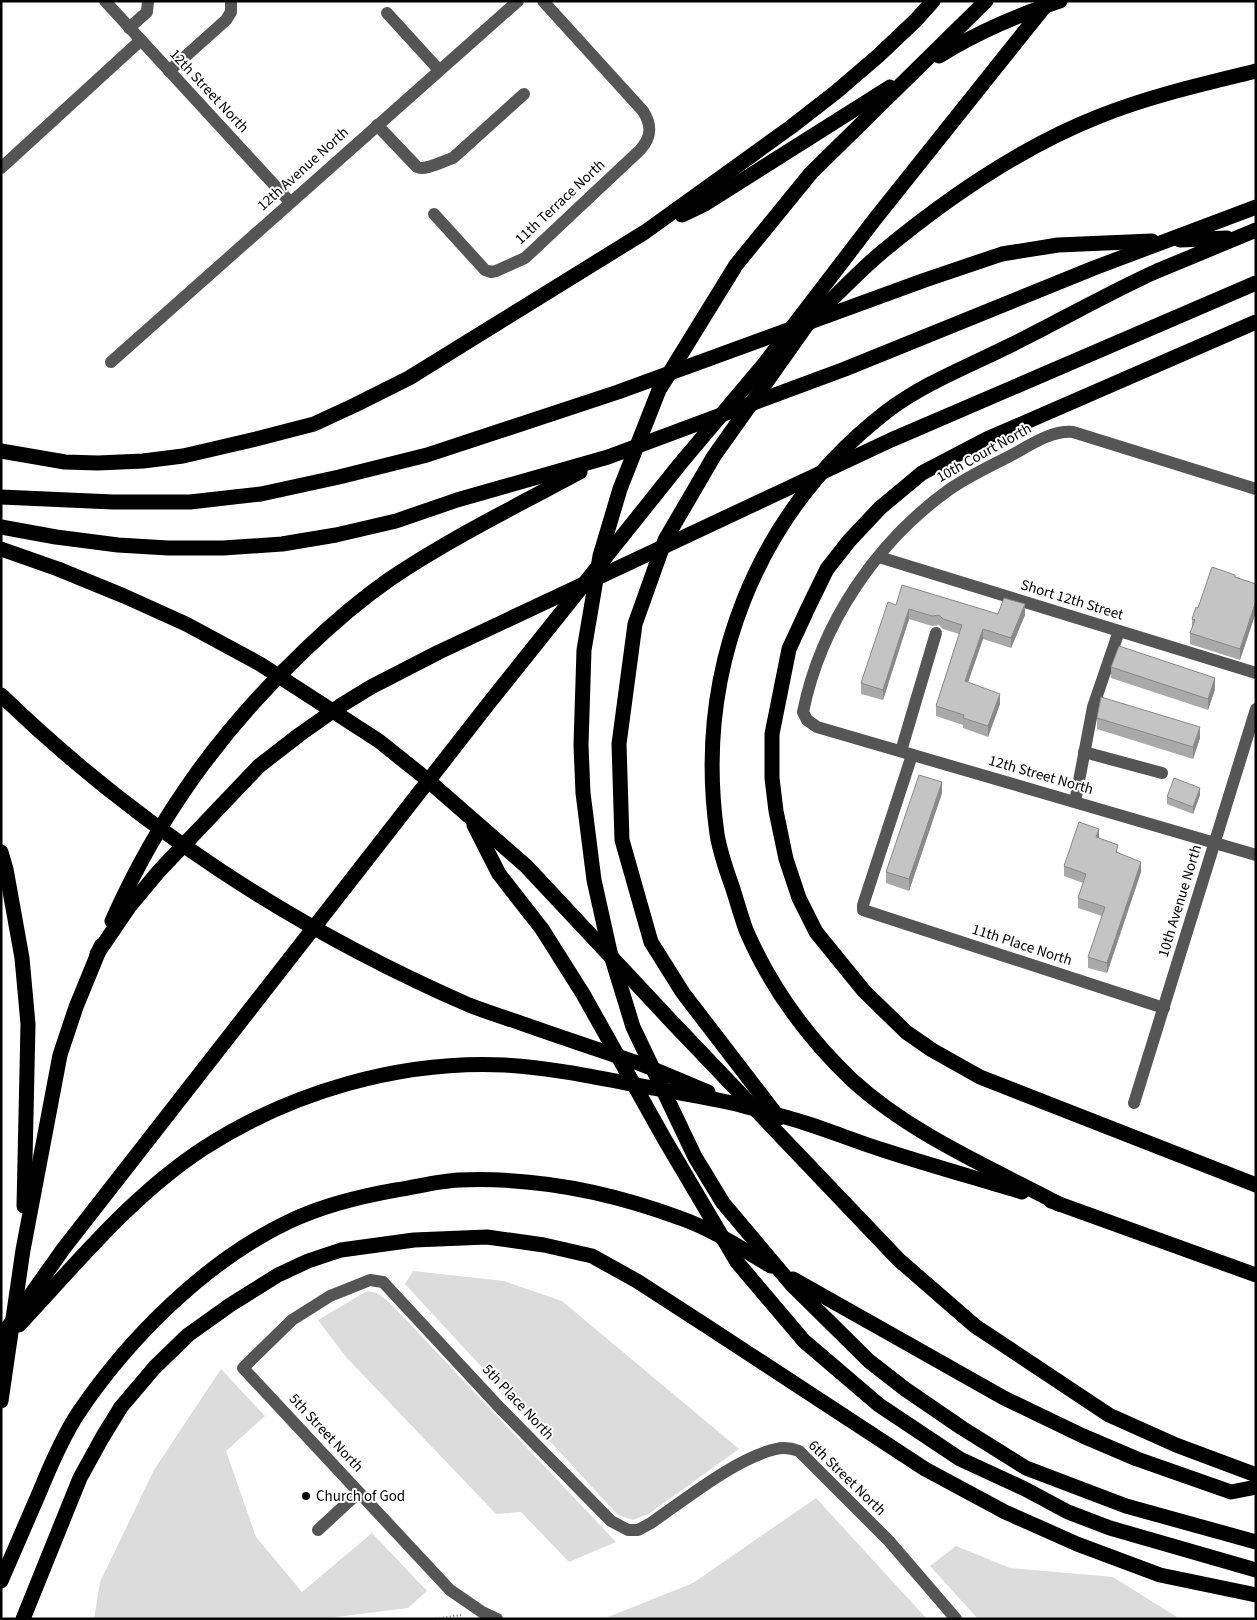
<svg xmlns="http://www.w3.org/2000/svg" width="1257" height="1620" font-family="'Source Sans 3',sans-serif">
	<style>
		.green { fill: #dcdcdc }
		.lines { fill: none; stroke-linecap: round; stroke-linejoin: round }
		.path { stroke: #777; stroke-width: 2.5; stroke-dasharray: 1 2.5; stroke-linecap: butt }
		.minor { stroke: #555; stroke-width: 12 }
		.highway { stroke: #000; stroke-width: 15 }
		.wall { fill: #a9a9a9 }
		.shaded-wall { fill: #898989 }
		.building { fill: #c4c4c4; stroke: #898989 }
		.poi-dot { fill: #000; stroke: #fff; stroke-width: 2 }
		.labels { text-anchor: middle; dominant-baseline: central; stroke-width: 4; stroke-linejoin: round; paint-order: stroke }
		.street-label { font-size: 15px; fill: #000; stroke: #fff }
		.poi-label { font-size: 15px; fill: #000; stroke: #fff; text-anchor: start }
	</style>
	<rect width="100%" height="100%" fill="#fff"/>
	<g class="green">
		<polygon points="413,1271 504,1281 562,1301 739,1449 650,1513 633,1520 618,1515 405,1284"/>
		<polygon points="367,1291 377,1293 390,1303 616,1542 569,1562 521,1512 496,1514 346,1357 318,1320"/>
		<polygon points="221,1369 265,1416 226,1451 256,1537 302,1592 372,1533 427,1591 408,1608 320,1619 94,1619 100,1582 154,1470"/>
		<polygon points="816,1498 927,1619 603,1619 693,1583"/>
		<polygon points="956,1546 1010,1568 1113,1577 1180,1619 978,1619 930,1566"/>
	</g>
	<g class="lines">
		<polyline class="path" points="436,1619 461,1615"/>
		<g class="minor">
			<polyline points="105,1 290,202"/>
			<polyline points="387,13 439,70"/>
			<polyline points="129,28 147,12 148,1"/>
			<polyline points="169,71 226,20 231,12 231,1"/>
			<path d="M 377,125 L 417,167 C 425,171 443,161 453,158 L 524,94"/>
			<polyline points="1,168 141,40"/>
			<path d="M 434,214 L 485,270 L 491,272 L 496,271 L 525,258 L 640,150 C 652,137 652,125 643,111 L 543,1"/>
			<polyline points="111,362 518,1"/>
			<path d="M 1256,489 L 1073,432 C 1051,430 1029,446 1010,456 C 990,466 969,476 950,489 C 877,541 821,623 803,712 L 807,720 L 817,727 L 1256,855"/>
			<polyline points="879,557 1256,673"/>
			<polyline points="901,751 936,633"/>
			<polyline points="1084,752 1162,773"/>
			<polyline points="912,755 863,905 863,910 1164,1008"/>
			<polyline points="1075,802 1093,707 1119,631"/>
			<polyline points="1134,1103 1256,709"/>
			<polyline points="318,1530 358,1493"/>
			<path d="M 497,1619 L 482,1612 L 450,1590 L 243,1368 L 292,1320 L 330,1296 L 370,1280 L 383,1282 L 500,1408 L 611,1521 L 628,1530 L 638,1530 L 651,1523 C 686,1499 736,1458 776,1449 C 784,1447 791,1448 799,1451 L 889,1541 L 956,1619"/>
		</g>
		<g class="highway">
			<polyline points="986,1 811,173 736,265 659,390 620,489 600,556 584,650 581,745 583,793 594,880 610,952 633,1027 695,1157 723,1203 792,1285 869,1361 905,1389 962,1428 1026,1468 1126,1506 1256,1542"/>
			<path d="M 939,56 C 980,31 1016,16 1060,1"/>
			<polyline points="682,215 705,204 890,87"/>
			<polyline points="1180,240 1227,238"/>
			<path d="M 814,317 C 837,295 858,272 882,252 C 947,198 1021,147 1100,116 C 1150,96 1203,84 1256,71"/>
			<polyline points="1256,322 987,439 922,473 880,508 849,541 827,569 808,608 789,649 772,734 772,778 776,811 786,859 799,898 816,932 864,991 906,1032 932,1050 980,1077 1256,1185"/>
			<polyline points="1,451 65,462 98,463 143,461 183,456 256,439 314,424 355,405 409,378 645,232 791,127 836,92 878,56 916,20 933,1"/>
			<polyline points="1,497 113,502 190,502 261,494 339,477 427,455 618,392 925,280 1002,254 1058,245 1152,241"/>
			<polyline points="1,527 56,537 118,545 168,548 223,548 282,544 336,535 396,521 457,500 608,457 845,369 1094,268 1256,207"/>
			<polyline points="1,549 58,569 124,596 186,624 260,664 379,741 424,777 526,866 673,1023 899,1260 975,1326 1109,1415 1176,1445 1256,1475"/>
			<path d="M 1,695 C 136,826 297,930 469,1005 C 484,1011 500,1016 515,1021 C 554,1035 593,1048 632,1061 C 658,1070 683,1082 708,1092"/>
			<polyline points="474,825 499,874 542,929 583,994 665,1140 737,1262 804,1341 879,1405 960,1459 1025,1489 1068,1512 1110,1528 1256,1570"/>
			<polyline points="1,852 6,869 22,958 28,1024 24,1206"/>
			<path d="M 112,921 C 159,815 222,729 306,649 C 332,624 360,600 390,579 C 451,538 516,506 580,472"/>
			<polyline points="97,954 129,907 159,871 259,766 299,735 340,706 371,687 439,652 891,440 1256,283"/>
			<polyline points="779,1118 683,993 651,942 622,840 619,744 635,624 665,540 714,456 809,322"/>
			<polyline points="1051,1201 1256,1275"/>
			<path d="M 1059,1204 C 989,1167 911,1134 852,1080 C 808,1038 770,986 746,930 C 741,916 737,902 733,889 C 727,872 720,853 717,834 C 694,671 755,514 886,412 C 924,383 969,366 1011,345 C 1060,321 1108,293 1157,271 C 1190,257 1223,244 1256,230"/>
			<polyline points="793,1279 1004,1398 1083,1436 1137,1459 1231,1492 1256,1487"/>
			<path d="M 19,1325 C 77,1263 132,1195 204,1148 C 291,1092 400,1060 505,1065 C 555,1068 604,1079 653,1088 C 682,1094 712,1098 740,1105 C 762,1111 783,1116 805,1123 C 831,1131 857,1142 883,1150 C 929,1165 976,1178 1022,1192"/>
			<polyline points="1,1337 64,1248 489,703 680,464 765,363 875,219 1049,1"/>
			<polyline points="1,1401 23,1250 60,1055 76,1007 101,946"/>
			<path d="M 1,1581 C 14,1551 27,1521 40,1491 C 51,1464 63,1436 79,1412 C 129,1338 206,1261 288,1222 C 319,1207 362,1196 396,1190 C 416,1187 438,1181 459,1180 C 533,1177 610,1192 680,1218 C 712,1229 742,1249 771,1266"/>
			<polyline points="23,1619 80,1478 102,1438 121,1407 155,1367 188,1335 230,1305 278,1275 308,1261 341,1250 414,1240 487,1237 544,1245 592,1256 637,1281 705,1325 925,1469 1005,1512 1077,1544 1160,1575 1256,1595"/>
		</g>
	</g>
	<g class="wall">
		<polygon points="1235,577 1256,584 1256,612 1240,660 1190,644 1190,633 1192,628 1192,619 1198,608"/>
		<polygon points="896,605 998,614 1025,615 1011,648 983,639 968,682 1000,704 988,737 963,728 963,725 936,716 936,706 959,634 943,629 939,625 932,626 909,619 883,700 861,694 861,683"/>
		<polygon points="1111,667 1215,689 1208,710 1111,678"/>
		<polygon points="1097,718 1200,738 1193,759 1097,729"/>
		<polygon points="942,793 909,891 886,883 886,872"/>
		<polygon points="1200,795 1193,814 1167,804 1167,797"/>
		<polygon points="1099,838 1141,872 1107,973 1088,968 1088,957 1102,916 1078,908 1078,898 1083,883 1064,876 1064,866"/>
	</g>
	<g class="shaded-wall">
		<polygon points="1256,601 1256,612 1240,660 1240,649"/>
		<polygon points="1025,604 1025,615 1011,648 1011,638"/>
		<polygon points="909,609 909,619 883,700 883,690"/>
		<polygon points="983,629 983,639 965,691 965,681"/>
		<polygon points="1215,678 1215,689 1208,710 1208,699"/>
		<polygon points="1000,694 1000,704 988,737 988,726"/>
		<polygon points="1200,727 1200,738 1193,759 1193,747"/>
		<polygon points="942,782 942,793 909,891 909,879"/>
		<polygon points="1200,788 1200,795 1193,814 1193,807"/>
		<polygon points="1099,829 1099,839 1096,837"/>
		<polygon points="1141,862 1141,872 1107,973 1107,963"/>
	</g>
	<g class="building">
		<polygon points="1212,567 1235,575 1235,577 1256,584 1256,601 1240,649 1190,633 1195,620 1192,619 1196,607 1198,608"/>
		<polygon points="902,585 998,614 1004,598 1025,604 1011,638 983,629 965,681 1000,694 988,726 963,718 964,715 936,706 962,625 943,619 939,615 932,616 909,609 883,690 861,683 888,602 896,605"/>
		<polygon points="1119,646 1215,678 1208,699 1111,667"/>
		<polygon points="1101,697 1200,727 1193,747 1097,718"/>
		<polygon points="919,775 942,782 909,879 886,872"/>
		<polygon points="1174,778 1200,788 1193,807 1167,797"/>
		<polygon points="1079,822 1099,829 1096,837 1118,845 1116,852 1141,862 1107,963 1088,957 1105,907 1078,898 1086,874 1064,866"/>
	</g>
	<circle class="poi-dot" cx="306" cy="1496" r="5"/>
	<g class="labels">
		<g class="street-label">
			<text transform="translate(209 91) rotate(47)">12th Street North</text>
			<text transform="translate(303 169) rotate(-42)">12th Avenue North</text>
			<text transform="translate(560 202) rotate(-43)">11th Terrace North</text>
			<text transform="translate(984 453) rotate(-29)">10th Court North</text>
			<text transform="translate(1072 600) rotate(17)">Short 12th Street</text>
			<text transform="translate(1041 775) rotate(16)">12th Street North</text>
			<text transform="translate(1180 901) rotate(-73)">10th Avenue North</text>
			<text transform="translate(1022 945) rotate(18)">11th Place North</text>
			<text transform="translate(518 1402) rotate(47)">5th Place North</text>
			<text transform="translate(326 1433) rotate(47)">5th Street North</text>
			<text transform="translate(847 1478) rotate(44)">6th Street North</text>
		</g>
		<g class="poi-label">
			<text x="316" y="1496">Church of God</text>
		</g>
	</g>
	<rect width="1257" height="1620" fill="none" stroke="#000000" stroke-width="5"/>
</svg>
